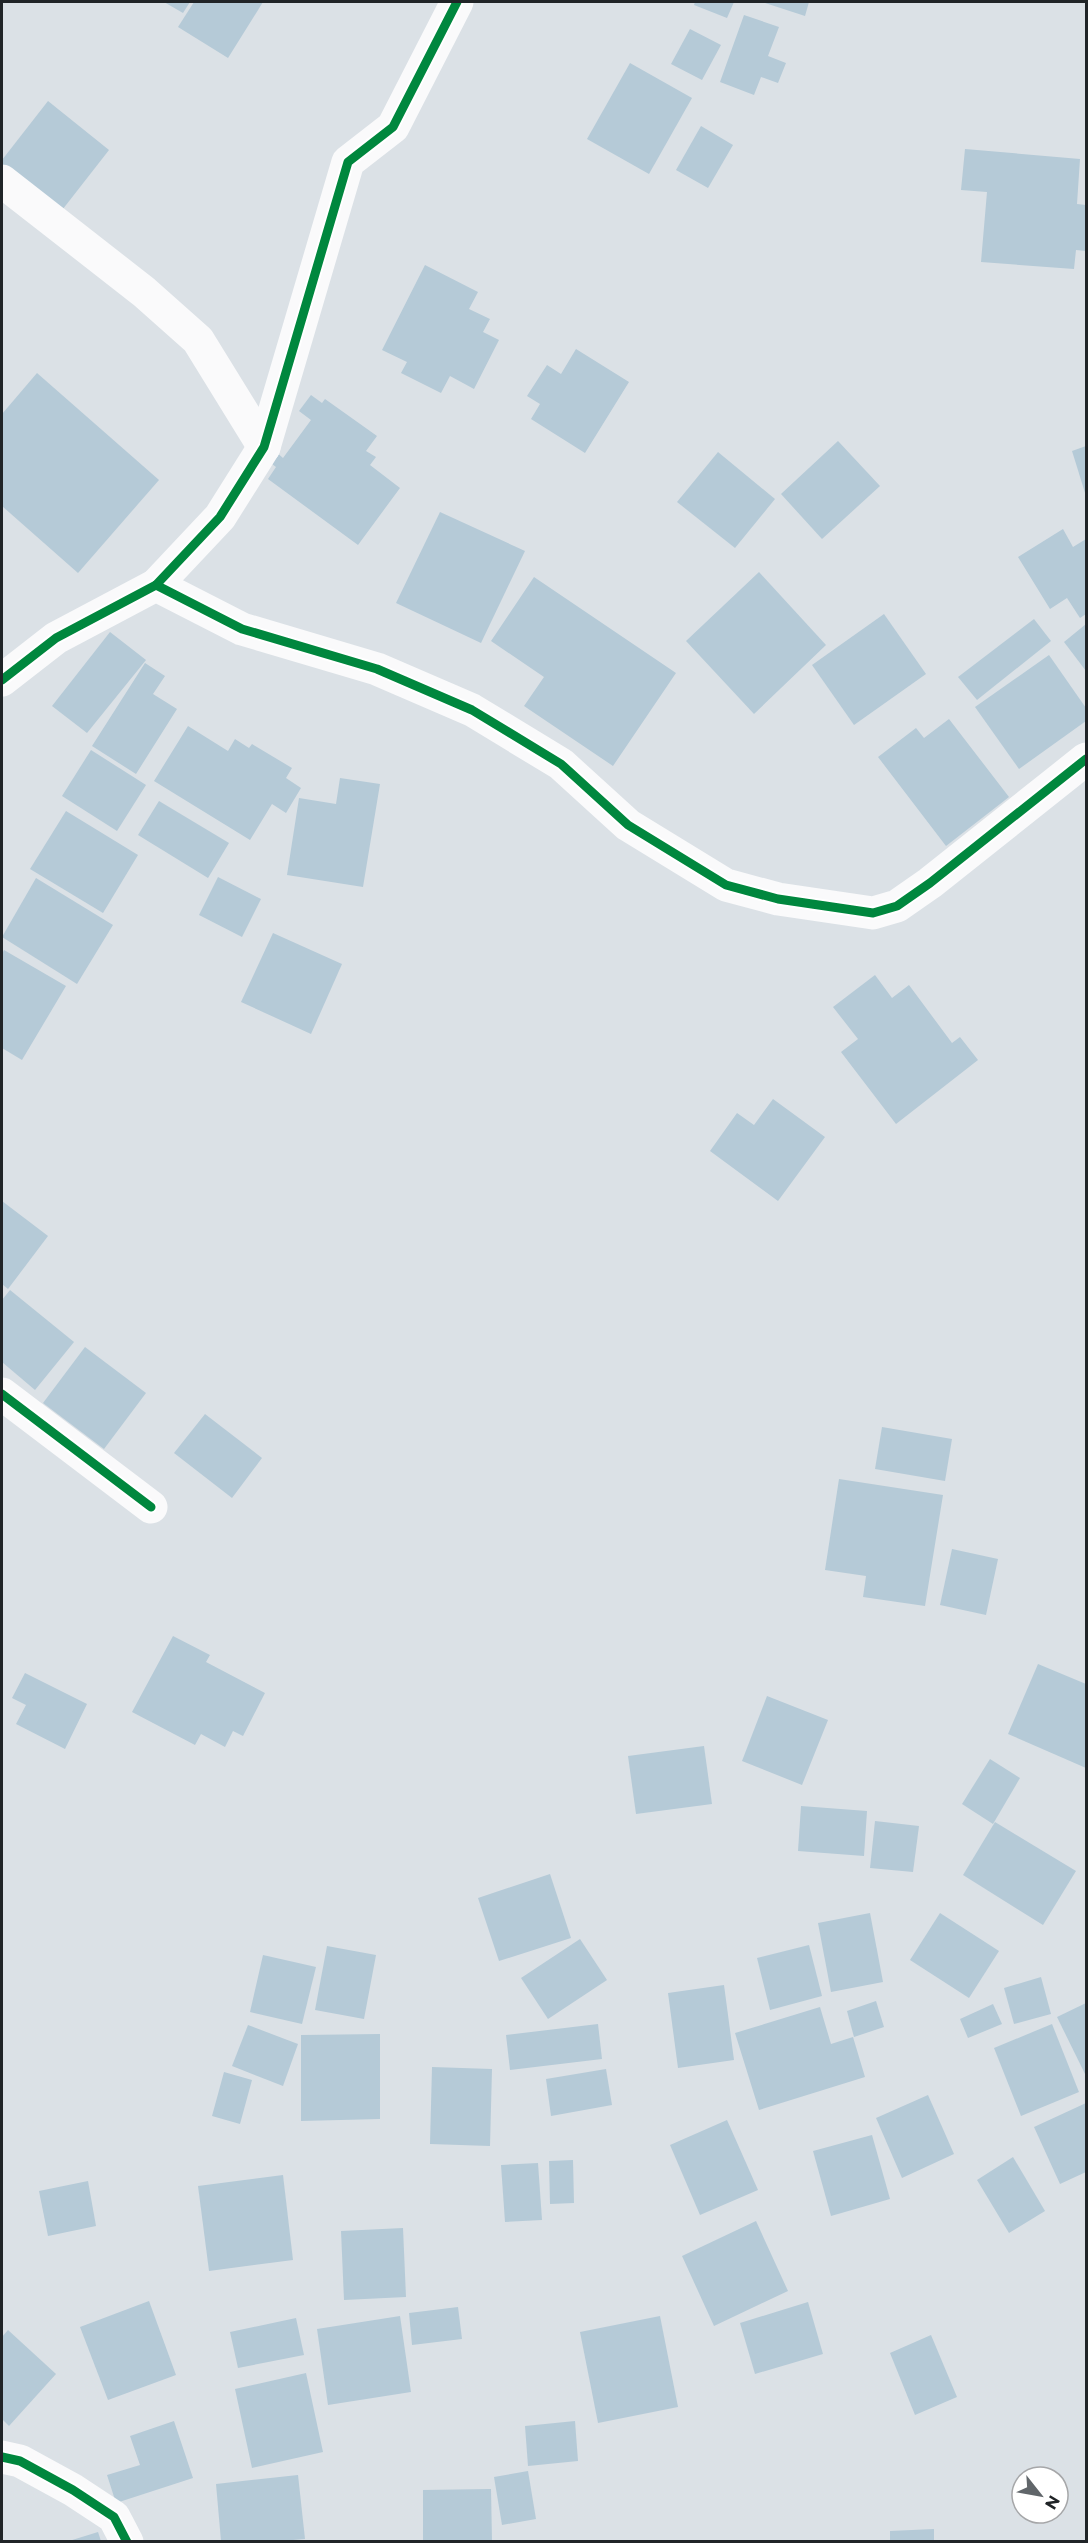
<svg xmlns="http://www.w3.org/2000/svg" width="1088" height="2543" font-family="Montserrat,sans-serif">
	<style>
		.building { fill: #b5cad7 }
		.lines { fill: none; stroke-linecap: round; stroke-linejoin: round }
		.minor { stroke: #fafafb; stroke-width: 33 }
		.cycleway-casing { stroke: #fff; stroke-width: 13 }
		.cycleway { stroke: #00873e; stroke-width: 9 }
	</style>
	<rect width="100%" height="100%" fill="#dbe1e6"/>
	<g class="building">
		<polygon points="164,2 190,2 183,13"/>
		<polygon points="194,2 263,2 228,58 178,27"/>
		<polygon points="695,2 734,2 727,18 694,5"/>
		<polygon points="762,2 809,2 805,16"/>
		<polygon points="744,15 779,27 768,56 786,63 778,83 761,77 754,95 720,82"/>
		<polygon points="690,29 721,45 702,80 671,64"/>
		<polygon points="630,63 692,98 649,174 587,139"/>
		<polygon points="48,101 109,150 59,214 2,170 2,160"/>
		<polygon points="701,126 733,145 708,188 676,170"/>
		<polygon points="965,149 1080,159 1077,204 1086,205 1086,251 1076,250 1074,269 981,262 987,192 961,190"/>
		<polygon points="425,265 478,292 469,309 490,319 483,332 499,340 474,389 450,376 441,393 401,373 407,362 382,350"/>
		<polygon points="576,349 629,382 585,453 531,419 540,404 527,396 547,365 561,374"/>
		<polygon points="37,373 159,480 78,573 2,506 2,414"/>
		<polygon points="311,395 322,403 325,399 377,436 366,451 376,457 370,465 400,488 358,545 268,479 276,467 268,461 275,451 283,458 311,420 299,411"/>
		<polygon points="838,441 880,486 822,539 781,494"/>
		<polygon points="1086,446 1086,496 1072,451"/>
		<polygon points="718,452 775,499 735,548 677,502"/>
		<polygon points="440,512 525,551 481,643 396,603"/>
		<polygon points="1063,529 1073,547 1086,539 1086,614 1080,618 1067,598 1050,609 1018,557"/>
		<polygon points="759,572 826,645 754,714 686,641"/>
		<polygon points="534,577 676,673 613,766 524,706 544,677 491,641"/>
		<polygon points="884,614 926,674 854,725 812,665"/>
		<polygon points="1034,619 1051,641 977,700 958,677"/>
		<polygon points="1086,624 1086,671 1064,642"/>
		<polygon points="110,632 146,660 87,733 52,706"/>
		<polygon points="1049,655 1086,708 1086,721 1019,769 975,707"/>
		<polygon points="145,663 165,676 153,694 177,709 136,774 92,746"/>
		<polygon points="949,719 1009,797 946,846 878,757 916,728 924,738"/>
		<polygon points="188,726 228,751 235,739 249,748 252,744 292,768 286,778 301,788 286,813 272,804 250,840 154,781"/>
		<polygon points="91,750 146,785 117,831 62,796"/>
		<polygon points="340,778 380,784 363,887 287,875 299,798 336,804"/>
		<polygon points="159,801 229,843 208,878 138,835"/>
		<polygon points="66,811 138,855 103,913 30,869"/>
		<polygon points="218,877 261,899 242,937 199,915"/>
		<polygon points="36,878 113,925 77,984 2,937"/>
		<polygon points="273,933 342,964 311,1034 241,1002"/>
		<polygon points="4,950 66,986 22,1060 2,1048 2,954"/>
		<polygon points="875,975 892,998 909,985 952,1043 960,1037 978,1060 896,1124 841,1052 858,1039 833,1007"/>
		<polygon points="773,1099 825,1137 778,1201 710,1151 737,1113 754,1125"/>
		<polygon points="2,1201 48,1236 8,1289 2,1284"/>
		<polygon points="10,1290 74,1342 35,1390 2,1362 2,1300"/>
		<polygon points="85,1347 146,1393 104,1449 43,1403"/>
		<polygon points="205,1414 262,1458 232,1498 174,1453"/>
		<polygon points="882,1427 952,1439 945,1481 875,1469"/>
		<polygon points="839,1479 943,1495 925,1606 863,1597 866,1576 825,1570"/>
		<polygon points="952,1549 998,1559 986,1615 940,1605"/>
		<polygon points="173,1636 210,1655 206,1662 265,1693 243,1736 233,1731 225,1747 201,1734 195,1745 132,1712"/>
		<polygon points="1038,1664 1086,1684 1086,1768 1008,1734"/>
		<polygon points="25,1673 87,1704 65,1749 16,1724 26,1705 12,1698"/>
		<polygon points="767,1696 828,1720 802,1785 742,1761"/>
		<polygon points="704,1746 712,1804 636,1814 628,1756"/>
		<polygon points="990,1759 1020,1778 993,1824 962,1804"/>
		<polygon points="801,1806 867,1811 864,1856 798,1851"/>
		<polygon points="875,1821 919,1826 913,1872 870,1868"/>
		<polygon points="995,1822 1076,1871 1043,1925 963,1875"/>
		<polygon points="550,1874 571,1938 499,1961 478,1898"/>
		<polygon points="870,1913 883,1982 831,1992 818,1923"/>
		<polygon points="940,1913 999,1951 969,1998 910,1960"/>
		<polygon points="580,1939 607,1980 548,2019 521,1978"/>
		<polygon points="809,1945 822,1996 770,2010 757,1958"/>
		<polygon points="327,1946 376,1955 364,2019 315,2010"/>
		<polygon points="263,1955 316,1967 302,2024 250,2012"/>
		<polygon points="1041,1977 1051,2014 1014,2024 1004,1988"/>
		<polygon points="724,1985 734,2060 678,2068 668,1993"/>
		<polygon points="876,2001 884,2027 854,2037 847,2011"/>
		<polygon points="1086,2003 1086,2076 1057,2017"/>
		<polygon points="993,2004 1002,2024 968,2038 960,2019"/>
		<polygon points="820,2007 831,2044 853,2037 865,2077 759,2110 735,2033"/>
		<polygon points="598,2024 602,2059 510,2070 506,2035"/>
		<polygon points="1052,2024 1079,2092 1021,2116 994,2048"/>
		<polygon points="248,2025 298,2044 283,2086 232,2066"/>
		<polygon points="380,2034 380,2119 301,2121 301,2035"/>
		<polygon points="432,2067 492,2069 490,2146 430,2144"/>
		<polygon points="606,2069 612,2105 551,2116 546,2079"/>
		<polygon points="224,2072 252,2080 240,2124 212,2116"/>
		<polygon points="928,2095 954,2154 902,2178 876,2118"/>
		<polygon points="1086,2103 1086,2172 1060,2184 1034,2127"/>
		<polygon points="727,2120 758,2190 700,2215 670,2145"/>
		<polygon points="872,2135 890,2199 831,2216 813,2151"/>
		<polygon points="1013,2157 1045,2211 1009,2233 977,2180"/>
		<polygon points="573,2160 574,2203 550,2204 549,2161"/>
		<polygon points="538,2163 542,2220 505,2222 501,2165"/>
		<polygon points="283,2175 293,2260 209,2271 198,2186"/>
		<polygon points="88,2181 96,2226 48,2236 39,2191"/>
		<polygon points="756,2221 788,2291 714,2326 682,2256"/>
		<polygon points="403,2228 406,2297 344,2300 341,2231"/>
		<polygon points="149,2301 176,2375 108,2400 80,2327"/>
		<polygon points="808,2302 823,2354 755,2374 740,2323"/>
		<polygon points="458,2307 462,2339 412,2345 409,2313"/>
		<polygon points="400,2316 411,2392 328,2405 317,2329"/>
		<polygon points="660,2316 678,2407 598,2423 580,2332"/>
		<polygon points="296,2318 304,2355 238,2368 230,2332"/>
		<polygon points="8,2330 56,2374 9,2426 2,2419 2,2337"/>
		<polygon points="931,2335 957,2397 915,2415 890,2353"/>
		<polygon points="306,2373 323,2452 252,2468 235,2389"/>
		<polygon points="174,2421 193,2478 116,2503 107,2475 140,2465 130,2436"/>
		<polygon points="575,2421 578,2461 528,2466 525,2426"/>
		<polygon points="528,2471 536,2519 502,2525 494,2477"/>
		<polygon points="298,2475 305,2539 281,2541 221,2541 216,2484"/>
		<polygon points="491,2489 492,2541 423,2541 423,2490"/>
		<polygon points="934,2529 934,2541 890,2541 890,2531"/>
		<polygon points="98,2532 101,2541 69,2541"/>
	</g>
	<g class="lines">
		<g class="minor">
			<polyline points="2,181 144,292 198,340 264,447"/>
			<polyline points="156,585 220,517 264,447 348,162 393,127 457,2"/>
			<polyline points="2,680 56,638 156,585 242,629 377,669 472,710 561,764 628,825 726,885 778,899 873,913 897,906 930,883 1086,759"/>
			<polyline points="2,1394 151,1507"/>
			<polyline points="2,2457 20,2461 73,2490 114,2517 127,2542"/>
		</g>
		<defs>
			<g id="cycleway">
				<polyline points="156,585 220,517 264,447 348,162 393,127 457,2"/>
				<polyline points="2,680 56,638 156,585 242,629 377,669 472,710 561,764 628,825 726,885 778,899 873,913 897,906 930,883 1086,759"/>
				<polyline points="2,1394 151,1507"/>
				<polyline points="2,2457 20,2461 73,2490 114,2517 127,2542"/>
			</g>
		</defs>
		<use href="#cycleway" class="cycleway-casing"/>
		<use href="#cycleway" class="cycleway"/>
	</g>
	<rect width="1088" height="2543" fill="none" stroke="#202427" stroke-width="6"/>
	<g transform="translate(1040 2495) rotate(121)"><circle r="28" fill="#ffffff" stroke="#a6a7a9" stroke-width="1.5"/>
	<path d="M0-4.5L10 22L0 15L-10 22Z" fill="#61666a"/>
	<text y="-9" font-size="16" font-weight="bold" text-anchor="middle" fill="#202427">N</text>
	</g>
</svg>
